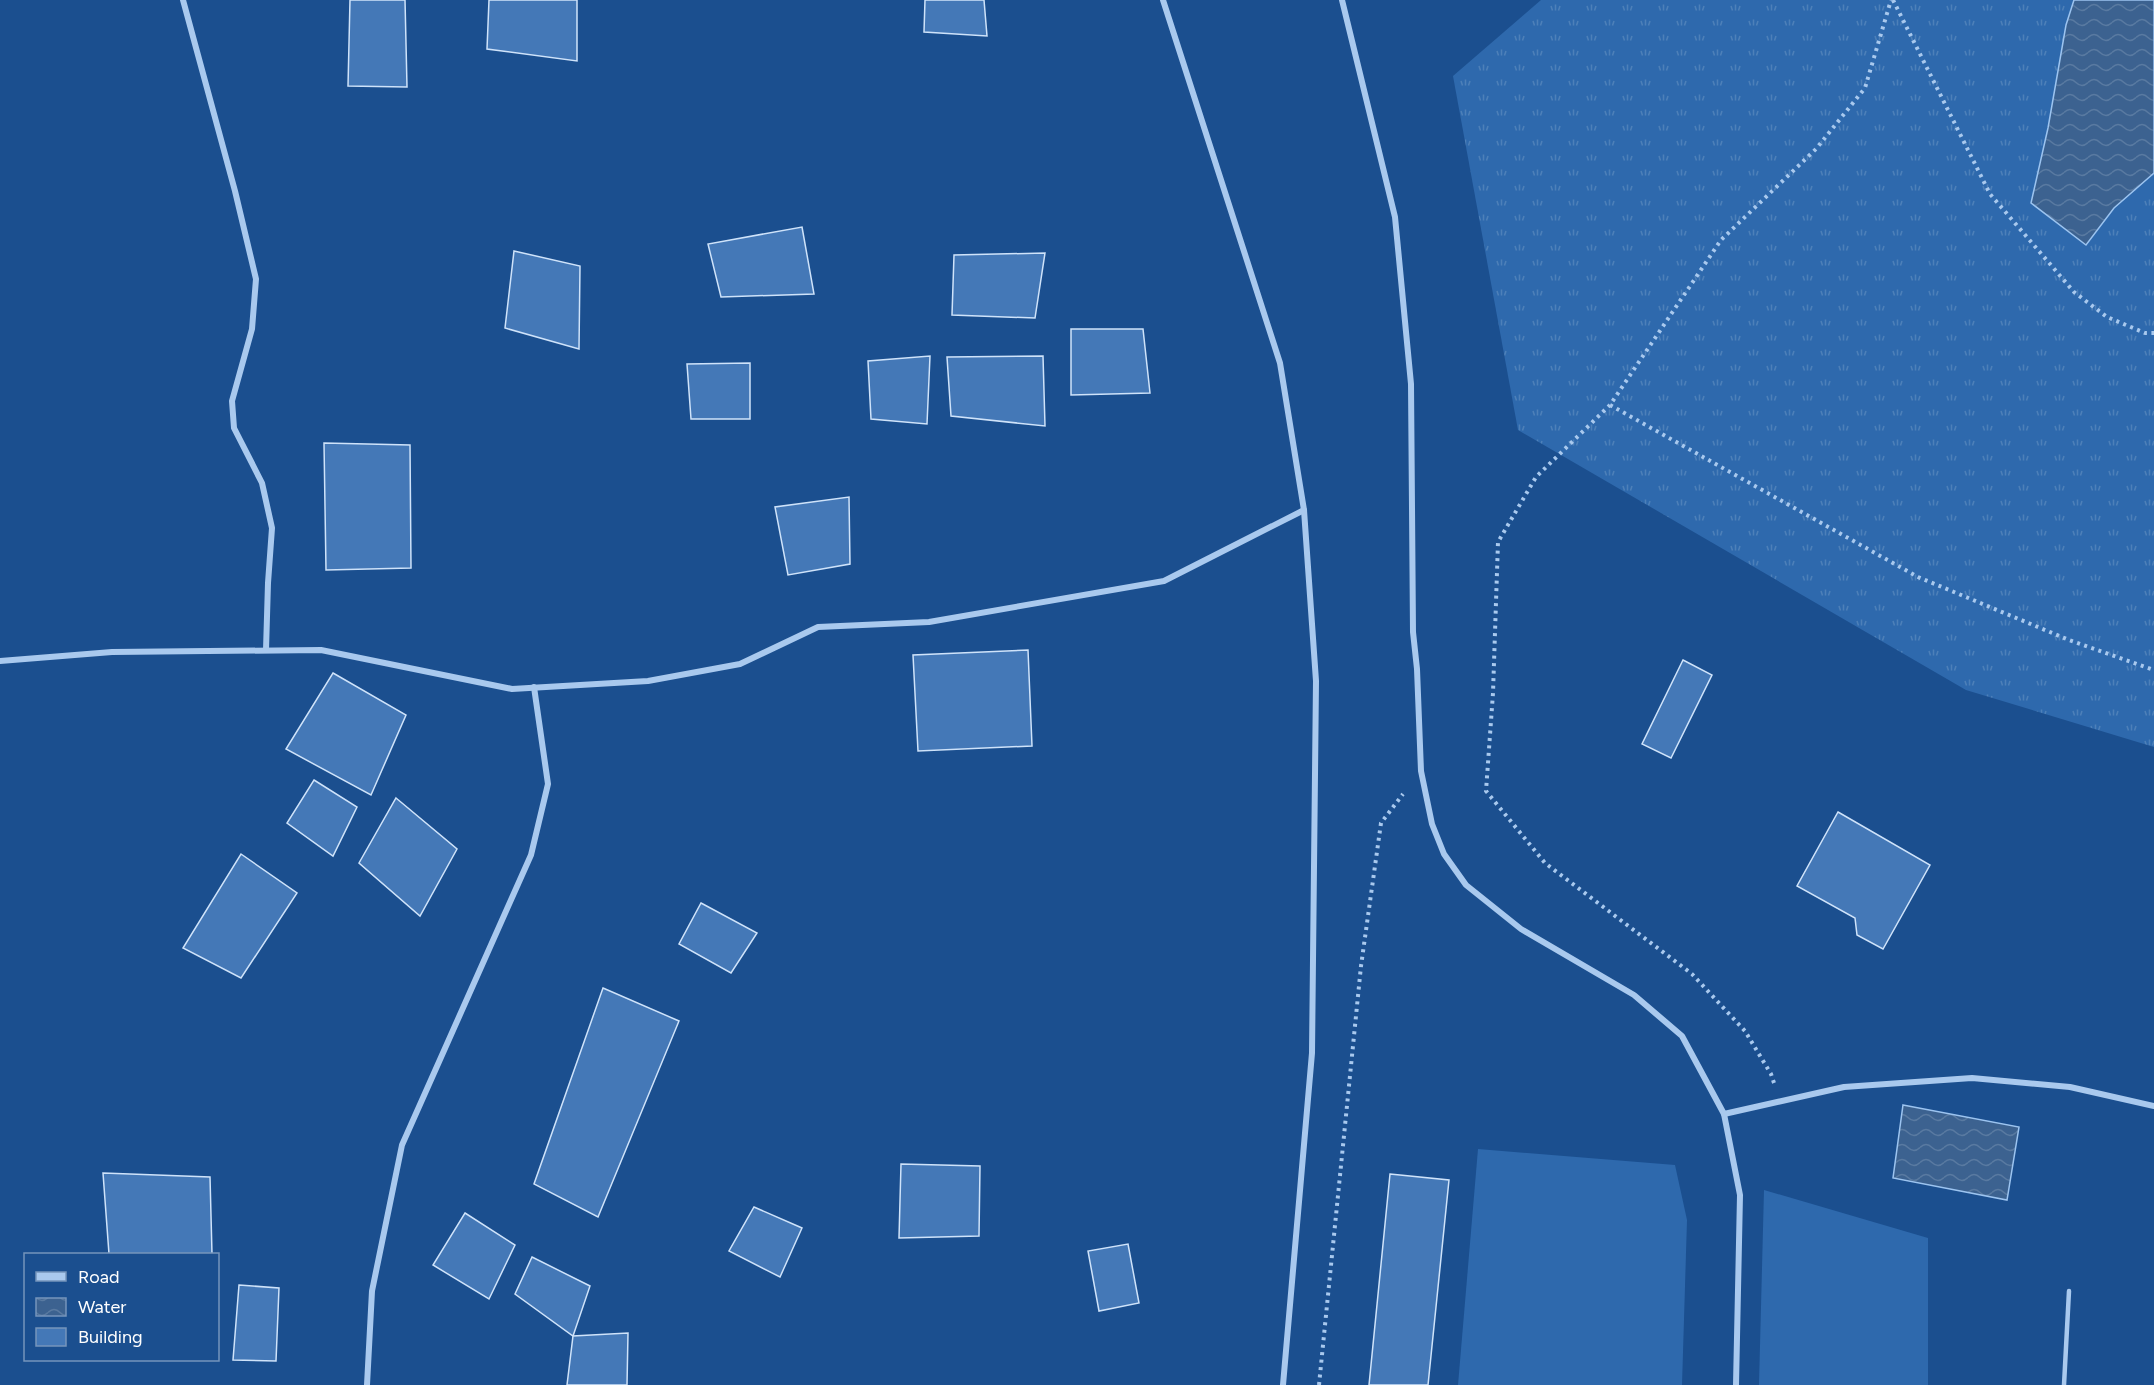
<svg xmlns="http://www.w3.org/2000/svg" width="2154" height="1385" font-family="Figtree,sans-serif">
	<style>
		.grass { fill: url(#grass-tufts) }
		.pitch { fill: #2e69ad }
		.water { fill: url(#water-waves); stroke: #9cc4f0; stroke-width: 1.5 }
		.building { fill: #4478b7; stroke: #cfe3fa; stroke-width: 1.5 }
		.lines { fill: none; stroke-linecap: round; stroke-linejoin: round }
		.path { stroke: #a9c9ee; stroke-width: 4; stroke-dasharray: 3 4.5; stroke-linecap: butt }
		.lane { stroke: #a9c9ee; stroke-width: 4.5 }
		.street { stroke: #a9c9ee; stroke-width: 6 }
	</style>
	<defs>
		<pattern id="grass-tufts" width="24" height="20" patternUnits="userSpaceOnUse" patternTransform="scale(1.5)"><rect width="24" height="20" fill="#2e69ad"/><path d="M3 7l-1-3M5 7V3M7 7l1-3M15 17l-1-3M17 17v-4M19 17l1-3" fill="none" stroke="#4d80b9"/></pattern>
		<pattern id="water-waves" width="16" height="10" patternUnits="userSpaceOnUse" patternTransform="scale(1.5)"><rect width="16" height="10" fill="#3c6290"/><path d="M0 5q4-4 8 0t8 0" fill="none" stroke="#597aa1"/></pattern>
	</defs>
	<rect width="100%" height="100%" fill="#1b4f8f"/>
	<polygon class="grass" points="1541,0 2154,0 2154,747 1966,690 1518,430 1453,76"/>
	<g class="pitch">
		<polygon points="1478,1149 1675,1165 1687,1220 1682,1385 1458,1385"/>
		<polygon points="1764,1190 1928,1238 1928,1385 1759,1385"/>
	</g>
	<g class="water">
		<polygon points="2074,0 2154,0 2154,173 2114,208 2086,245 2031,203 2048,128 2066,25"/>
		<polygon points="1903,1105 2019,1127 2007,1200 1893,1178"/>
	</g>
	<g class="building">
		<polygon points="350,0 405,0 407,87 348,86"/>
		<polygon points="489,0 577,0 577,61 487,49"/>
		<polygon points="925,0 984,0 987,36 924,32"/>
		<polygon points="802,227 814,294 721,297 708,244"/>
		<polygon points="514,251 580,266 579,349 505,328"/>
		<polygon points="1045,253 1035,318 952,315 954,255"/>
		<polygon points="1071,329 1143,329 1150,393 1071,395"/>
		<polygon points="930,356 927,424 871,419 868,361"/>
		<polygon points="1043,356 1045,426 951,416 947,357"/>
		<polygon points="750,363 750,419 691,419 687,364"/>
		<polygon points="324,443 410,445 411,568 326,570"/>
		<polygon points="849,497 850,564 788,575 775,507"/>
		<polygon points="1028,650 1032,746 918,751 913,655"/>
		<polygon points="1683,660 1712,675 1671,758 1642,744"/>
		<polygon points="333,673 406,715 371,795 286,749"/>
		<polygon points="314,780 357,807 333,856 287,823"/>
		<polygon points="396,798 457,849 420,916 359,863"/>
		<polygon points="1838,812 1930,865 1883,949 1857,935 1855,918 1797,886"/>
		<polygon points="241,854 297,893 241,978 183,948"/>
		<polygon points="701,903 757,933 731,973 679,944"/>
		<polygon points="603,988 679,1021 598,1217 534,1184"/>
		<polygon points="901,1164 980,1166 979,1236 899,1238"/>
		<polygon points="103,1173 210,1177 212,1254 109,1254"/>
		<polygon points="1390,1174 1449,1180 1428,1385 1369,1385"/>
		<polygon points="754,1207 802,1228 780,1277 729,1251"/>
		<polygon points="465,1213 515,1245 489,1299 433,1265"/>
		<polygon points="1128,1244 1139,1303 1099,1311 1088,1251"/>
		<polygon points="532,1257 590,1286 573,1336 515,1294"/>
		<polygon points="239,1285 279,1288 276,1361 233,1360"/>
		<polygon points="628,1333 627,1385 567,1385 573,1336"/>
	</g>
	<g class="lines">
		<g class="path">
			<polyline points="1893,0 1990,194 2074,292 2107,317 2145,333 2154,333"/>
			<polyline points="1610,405 1918,577 2069,640 2154,670"/>
			<polyline points="1774,1083 1771,1074 1745,1031 1692,974 1545,863 1486,791 1493,693 1498,542 1536,477 1610,405 1721,240 1816,149 1865,88 1891,0"/>
			<polyline points="1319,1385 1361,966 1381,823 1403,794"/>
		</g>
		<polyline class="lane" points="2064,1385 2069,1291"/>
		<g class="street">
			<polyline points="183,0 235,191 256,279 252,329 232,401 234,428 262,483 272,528 268,583 266,650"/>
			<polyline points="1163,0 1280,363 1304,510 1316,681 1312,1053 1283,1385"/>
			<polyline points="1342,0 1395,217 1411,384 1413,632 1417,669 1421,771 1432,824 1444,854 1466,885 1521,929 1634,995 1682,1036 1724,1114 1740,1195 1736,1385"/>
			<polyline points="0,661 112,652 321,650 512,689 648,681 740,664 818,627 929,622 1164,581 1304,510"/>
			<polyline points="1724,1114 1844,1087 1972,1078 2070,1087 2154,1106"/>
			<polyline points="367,1385 372,1291 402,1145 531,855 548,784 534,687"/>
		</g>
	</g>
	<rect x="24" y="1253" width="195" height="108" fill="#1b4f8f" stroke="#7695bc" stroke-width="1.5"/>
	<rect x="36" y="1272" width="30" height="9" fill="#a9c9ee" stroke="#7695bc" stroke-width="1.5"/>
	<text x="78" y="1283" font-size="18" fill="#ffffff">Road</text>
	<rect x="36" y="1298" width="30" height="18" fill="url(#water-waves)" stroke="#7695bc" stroke-width="1.5"/>
	<text x="78" y="1313" font-size="18" fill="#ffffff">Water</text>
	<rect x="36" y="1328" width="30" height="18" fill="#4478b7" stroke="#7695bc" stroke-width="1.5"/>
	<text x="78" y="1343" font-size="18" fill="#ffffff">Building</text>
</svg>
